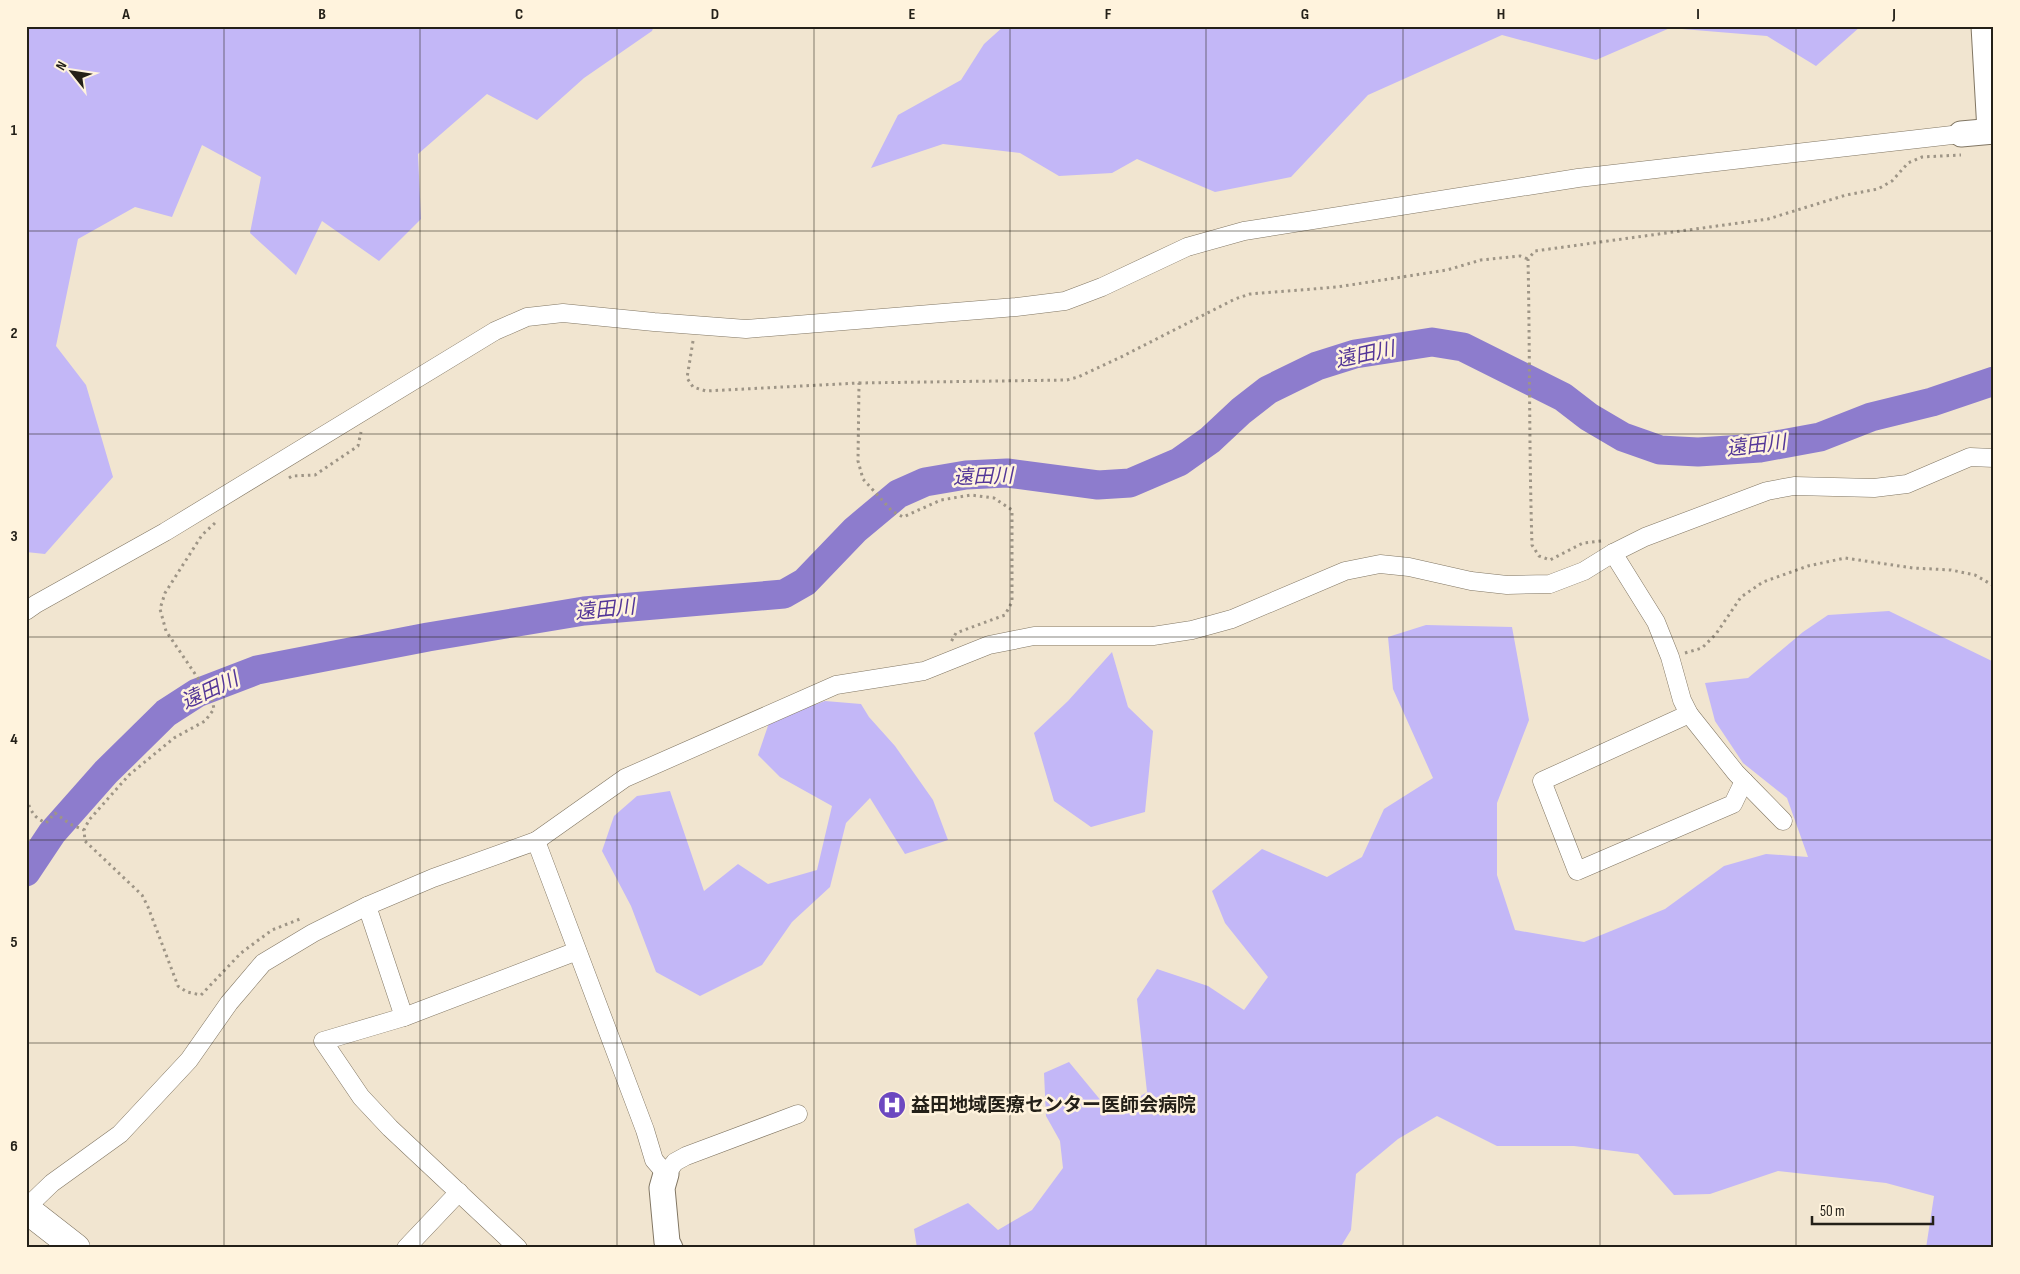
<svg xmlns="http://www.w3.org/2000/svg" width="2020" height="1274" font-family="'Sofia Sans Condensed','Noto Sans JP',sans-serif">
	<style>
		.green { fill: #c3b7f7 }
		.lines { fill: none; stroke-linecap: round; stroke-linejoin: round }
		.river { stroke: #8d7ccd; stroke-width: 29 }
		.street-casing { stroke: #817663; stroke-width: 19 }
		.secondary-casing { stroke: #817663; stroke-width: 27 }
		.highway-casing { stroke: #817663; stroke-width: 29 }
		.path { stroke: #9e9586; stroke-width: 3; stroke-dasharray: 2.5 4; stroke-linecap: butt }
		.street { stroke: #fff; stroke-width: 18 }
		.secondary { stroke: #fff; stroke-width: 25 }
		.highway { stroke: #fff; stroke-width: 28 }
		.grid { fill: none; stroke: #242018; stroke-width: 1; stroke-opacity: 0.55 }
		.labels { text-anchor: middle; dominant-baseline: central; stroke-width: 5; stroke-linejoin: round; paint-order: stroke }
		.poi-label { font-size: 19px; font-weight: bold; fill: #242018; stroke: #fff3dd; text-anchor: start }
		.water-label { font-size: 20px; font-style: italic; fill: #543798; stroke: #fff3dd }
		.neatline { fill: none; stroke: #242018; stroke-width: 2 }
		.grid-label { font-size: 16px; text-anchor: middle; font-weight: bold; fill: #242018 }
	</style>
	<rect width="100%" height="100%" fill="#f1e5d0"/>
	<g class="green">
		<polygon points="26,26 654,26 652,31 584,78 537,120 487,94 418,154 421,219 379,261 322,221 296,275 250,233 261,177 202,145 172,217 135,207 78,239 56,346 86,385 113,477 45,554 26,552"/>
		<polygon points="1004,26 1861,26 1816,66 1767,36 1670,28 1596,60 1502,35 1368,95 1291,177 1215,192 1137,159 1112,173 1059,176 1020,153 943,144 871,168 898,115 961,80 984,44"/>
		<polygon points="1889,611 1994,662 1994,1248 1926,1248 1934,1196 1886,1183 1778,1171 1710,1194 1674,1195 1638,1154 1574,1146 1497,1146 1437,1116 1398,1139 1356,1174 1351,1230 1340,1248 917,1248 914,1229 968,1203 998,1230 1032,1210 1063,1168 1060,1141 1046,1116 1044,1073 1069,1062 1112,1114 1147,1092 1137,999 1157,969 1208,986 1244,1010 1268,977 1225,923 1212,891 1262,849 1327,877 1362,857 1384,809 1433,778 1393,689 1388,637 1426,625 1512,627 1529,720 1497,803 1497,875 1515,930 1584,942 1665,909 1724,866 1766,854 1808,857 1787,798 1743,763 1715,721 1705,683 1748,678 1803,632 1828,615"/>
		<polygon points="1112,652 1128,707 1153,731 1145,812 1091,827 1054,801 1034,733 1068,701"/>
		<polygon points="825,701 861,704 869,717 895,746 933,800 948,840 905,854 870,798 846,823 830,887 792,922 762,965 700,996 656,972 631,906 602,851 614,816 637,796 670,791 704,891 738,864 768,884 817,870 832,806 780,777 758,755 770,720"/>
	</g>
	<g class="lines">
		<polyline class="river" points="26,872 52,833 106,772 166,713 197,693 257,670 428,637 584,611 784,594 805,582 855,530 898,494 925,482 966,475 1007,473 1098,485 1130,483 1179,462 1210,440 1241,411 1268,390 1317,366 1355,354 1432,342 1463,347 1563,397 1589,417 1623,437 1660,450 1698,452 1760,448 1820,437 1871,417 1932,402 1994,381"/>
		<defs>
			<g id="street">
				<polyline points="1613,553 1656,622 1670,657 1682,700 1689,714 1736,773 1783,821"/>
				<polyline points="26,611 36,604 165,532 495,331 527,317 563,313 654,322 746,329 1016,307 1065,301 1102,287 1187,247 1244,231 1578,178 1961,134"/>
				<polyline points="1689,714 1542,781 1577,871 1733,804 1744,781"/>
				<polyline points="536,841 645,1130 654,1160 666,1174 675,1162 686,1156 798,1114"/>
				<polyline points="367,906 404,1017"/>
				<polyline points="26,1208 52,1183 120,1134 189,1060 229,1003 263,963 313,933 367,906 433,878 536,841 625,778 836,685 924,671 989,645 1034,636 1153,636 1192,630 1232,619 1345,571 1380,564 1409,567 1471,581 1507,585 1550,584 1584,571 1613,553 1645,537 1767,491 1794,486 1874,488 1907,484 1970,457 1994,458"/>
				<polyline points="406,1248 459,1192"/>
				<polyline points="518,1248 390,1128 361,1097 323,1041 404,1017 577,951"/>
			</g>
			<g id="secondary">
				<polyline points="1984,26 1990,131"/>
				<polyline points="1961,134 1994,131"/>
				<polyline points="666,1174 662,1188 667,1242 670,1248"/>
			</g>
			<polyline id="highway" points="26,1209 76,1248"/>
		</defs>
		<use href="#street" class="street-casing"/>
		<use href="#secondary" class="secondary-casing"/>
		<use href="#highway" class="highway-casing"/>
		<g class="path">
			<polyline points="693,341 687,378 693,387 706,391 859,383 858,461 863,479 892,511 903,517 941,500 971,495 994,498 1012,510 1012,602 1005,615 956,633 951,642"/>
			<polyline points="859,383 1067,380 1078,377 1123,356 1235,299 1250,294 1337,287 1447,270 1481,260 1520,256 1528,259"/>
			<polyline points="289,478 292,476 315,475 358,446 361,432"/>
			<polyline points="215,523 202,535 165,593 160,609 166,631 212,699 214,709 205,721 174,738 129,775 89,820 84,830 85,841 142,895 148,907 178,986 187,992 201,995 241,953 272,930 300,919 303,919"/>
			<path d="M 1601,541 L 1583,543 L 1550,560 L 1539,556 L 1532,545 C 1529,449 1530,354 1528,259 L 1535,251 L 1768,219 L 1846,195 L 1878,189 L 1892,181 L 1908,163 L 1922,157 L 1961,155"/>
			<polyline points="1685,653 1702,648 1716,634 1741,597 1763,582 1808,566 1845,558 1913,568 1951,570 1975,575 1994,586"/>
			<path d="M 26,799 C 32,812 33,817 46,823 L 55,813 L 70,824 L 84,830"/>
		</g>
		<use href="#street" class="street"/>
		<use href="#secondary" class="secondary"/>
		<use href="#highway" class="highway"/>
	</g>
	<path class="grid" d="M 224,26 L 224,1248M 420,26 L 420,1248M 617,26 L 617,1248M 814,26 L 814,1248M 1010,26 L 1010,1248M 1206,26 L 1206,1248M 1403,26 L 1403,1248M 1600,26 L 1600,1248M 1796,26 L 1796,1248M 26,231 L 1994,231M 26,434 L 1994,434M 26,637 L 1994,637M 26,840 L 1994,840M 26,1043 L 1994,1043"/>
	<defs>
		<symbol id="hospital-disc" viewBox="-11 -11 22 22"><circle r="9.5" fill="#6c48c0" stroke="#fff3dd"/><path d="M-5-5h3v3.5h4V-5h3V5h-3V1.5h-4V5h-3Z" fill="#fff"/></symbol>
	</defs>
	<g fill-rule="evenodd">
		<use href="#hospital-disc" x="876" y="1089" width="32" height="32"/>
	</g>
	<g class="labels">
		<g class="poi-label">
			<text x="911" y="1105">益田地域医療センター医師会病院</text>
		</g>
		<g class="water-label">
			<text transform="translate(1365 355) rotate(-12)">遠田川</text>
			<text transform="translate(1756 446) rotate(-7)">遠田川</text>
			<text transform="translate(983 477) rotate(-2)">遠田川</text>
			<text transform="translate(605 610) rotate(-6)">遠田川</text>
			<text transform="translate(210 691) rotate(-25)">遠田川</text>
		</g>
	</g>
	<rect width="2020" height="1274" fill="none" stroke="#fff3dd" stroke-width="55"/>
	<g transform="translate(72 72) rotate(300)" stroke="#fff3dd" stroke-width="4" paint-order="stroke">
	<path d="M0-4L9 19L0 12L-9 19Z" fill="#242018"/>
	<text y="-8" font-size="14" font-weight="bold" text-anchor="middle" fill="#242018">N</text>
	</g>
	<path d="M1812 1216v8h121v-8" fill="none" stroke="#242018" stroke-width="2.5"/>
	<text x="1820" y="1216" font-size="15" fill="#242018" stroke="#fff3dd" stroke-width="4" paint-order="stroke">50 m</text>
	<rect x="28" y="28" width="1964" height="1218" class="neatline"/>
	<g class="grid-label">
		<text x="126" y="19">A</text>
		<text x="322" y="19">B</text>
		<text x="519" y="19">C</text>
		<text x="715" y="19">D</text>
		<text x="912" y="19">E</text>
		<text x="1108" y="19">F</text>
		<text x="1305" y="19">G</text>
		<text x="1501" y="19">H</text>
		<text x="1698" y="19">I</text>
		<text x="1894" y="19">J</text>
		<text x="14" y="135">1</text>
		<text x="14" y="338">2</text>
		<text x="14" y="541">3</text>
		<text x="14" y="744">4</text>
		<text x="14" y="947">5</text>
		<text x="14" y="1151">6</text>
	</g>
</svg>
